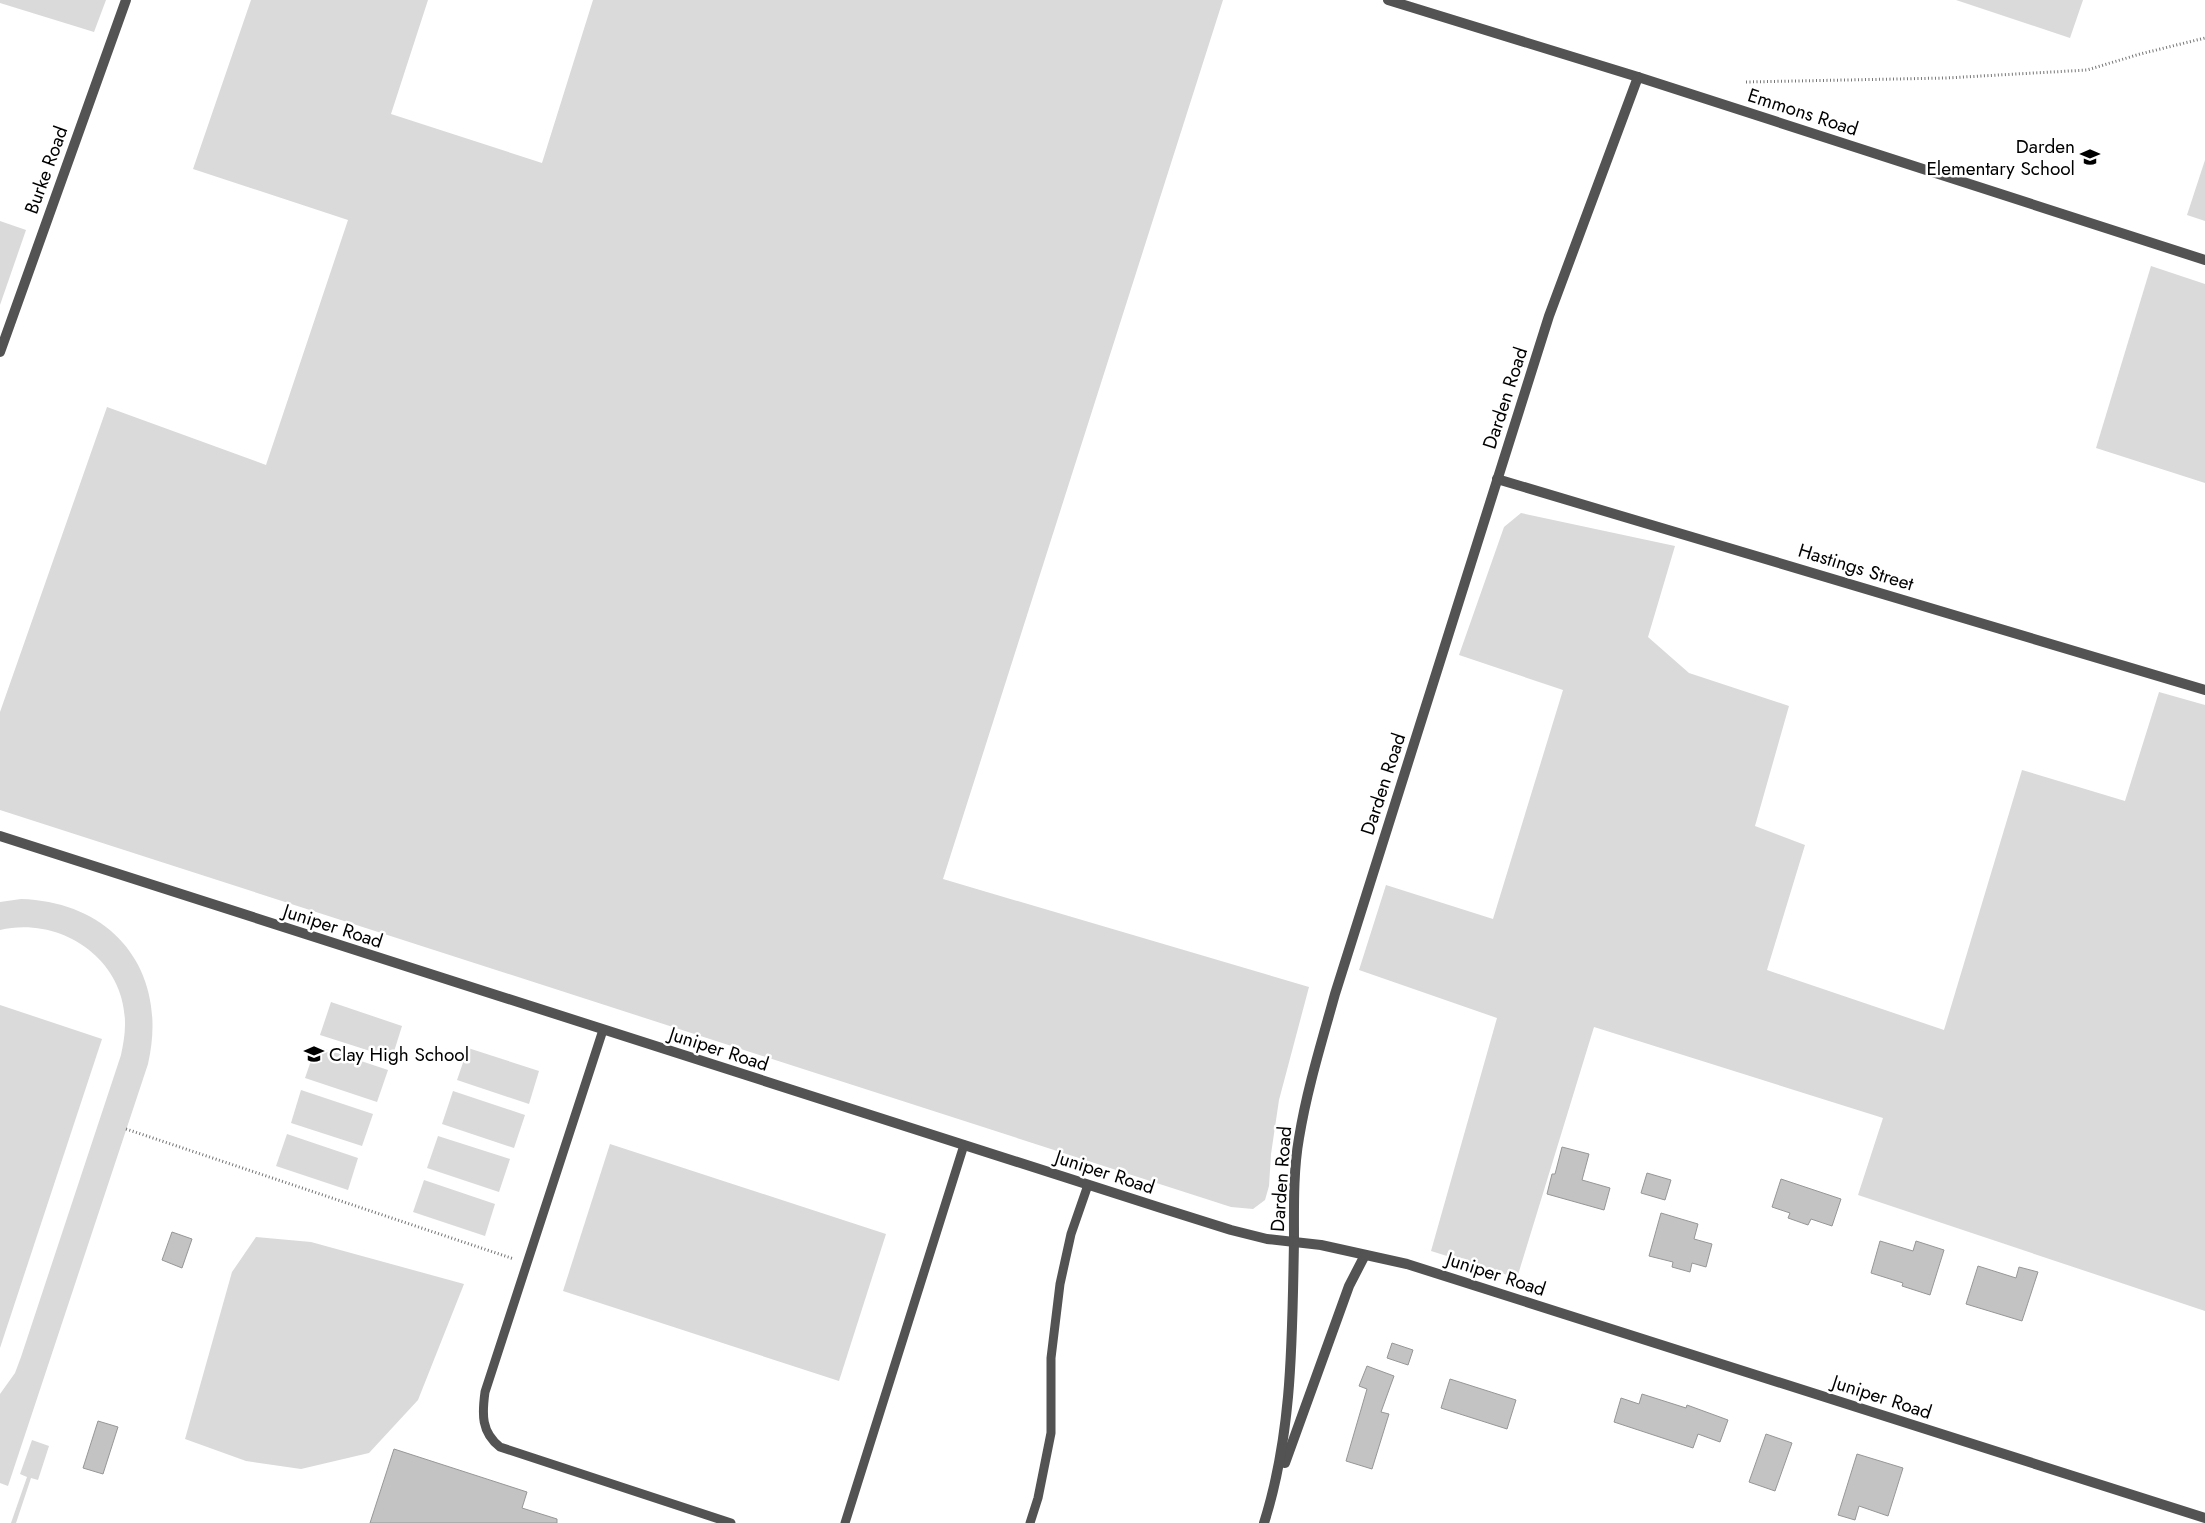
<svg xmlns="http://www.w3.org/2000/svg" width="2205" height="1523" font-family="Jost,sans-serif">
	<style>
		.green { fill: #dadada }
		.building { fill: #c3c3c3; stroke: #979797 }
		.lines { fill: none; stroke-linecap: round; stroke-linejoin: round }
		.path { stroke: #757575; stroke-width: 3; stroke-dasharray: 1 2.5; stroke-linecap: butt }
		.service { stroke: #535353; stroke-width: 9 }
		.minor { stroke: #535353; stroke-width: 10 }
		.tertiary { stroke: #535353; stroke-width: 10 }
		.labels { text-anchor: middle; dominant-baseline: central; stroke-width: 5; stroke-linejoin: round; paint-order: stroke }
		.street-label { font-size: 19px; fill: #000; stroke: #fff }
		.poi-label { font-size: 19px; fill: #000; stroke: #fff; text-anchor: end }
	</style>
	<rect width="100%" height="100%" fill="#fff"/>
	<g class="green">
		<polygon points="0,0 106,0 94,32 0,3"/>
		<polygon points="251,0 428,0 391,114 542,163 593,0 1223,0 943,879 1309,987 1279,1100 1271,1154 1269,1186 1265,1200 1253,1209 1231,1207 0,810 0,712 107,407 266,465 348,220 193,169"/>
		<polygon points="1956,0 2083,0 2070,38"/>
		<polygon points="2205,160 2205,221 2187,215"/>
		<polygon points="0,221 26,230 0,305"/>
		<polygon points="2151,266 2205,284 2205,483 2096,448"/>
		<polygon points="1521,513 1675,546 1648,637 1689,673 1789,706 1755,826 1805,845 1767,970 1944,1030 2022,770 2125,801 2159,692 2205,705 2205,1311 1858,1195 1883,1118 1594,1027 1517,1278 1431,1251 1497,1018 1359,970 1386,885 1493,919 1563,690 1459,655 1504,527"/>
		<path d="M 21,899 C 115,902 169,973 148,1064 L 8,1486 L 0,1483 L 0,1394 L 15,1373 L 21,1357 L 121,1055 C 123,1045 125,1035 125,1025 C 126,959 61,916 0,930 L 0,902 Z"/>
		<polygon points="331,1002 402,1026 392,1058 320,1035"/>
		<polygon points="0,1005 102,1039 0,1348"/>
		<polygon points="316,1046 388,1070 377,1102 305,1078"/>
		<polygon points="468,1048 539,1071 529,1104 457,1080"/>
		<polygon points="301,1090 373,1114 362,1146 291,1123"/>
		<polygon points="453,1091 525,1115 514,1148 442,1124"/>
		<polygon points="287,1134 358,1158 348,1190 276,1166"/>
		<polygon points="438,1136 510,1159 499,1192 427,1168"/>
		<polygon points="610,1144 886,1234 839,1381 563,1291"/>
		<polygon points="424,1180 495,1204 485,1236 413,1212"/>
		<polygon points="256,1237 311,1242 464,1284 418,1400 369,1453 301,1469 246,1461 185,1439 232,1272"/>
		<polygon points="32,1440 49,1446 38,1480 31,1478 16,1523 11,1523 27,1477 20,1474"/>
	</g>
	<g class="building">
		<polygon points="1562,1147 1589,1154 1582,1180 1610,1188 1604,1210 1547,1194 1552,1174 1555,1174"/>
		<polygon points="1647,1173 1671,1180 1665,1200 1641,1193"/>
		<polygon points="1781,1179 1841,1199 1832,1226 1811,1219 1808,1225 1788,1218 1790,1213 1772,1207"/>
		<polygon points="1661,1213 1698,1224 1694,1239 1712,1244 1706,1267 1692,1263 1690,1272 1672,1267 1673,1262 1649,1256"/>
		<polygon points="172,1232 192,1239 182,1268 162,1260"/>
		<polygon points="1880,1241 1913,1251 1916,1241 1944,1250 1930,1295 1902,1286 1903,1283 1871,1273"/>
		<polygon points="1978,1266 2016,1278 2019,1267 2038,1272 2022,1321 1966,1304"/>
		<polygon points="1392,1343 1413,1350 1408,1365 1387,1358"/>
		<polygon points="1367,1366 1394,1376 1381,1412 1389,1414 1372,1469 1346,1461 1367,1389 1359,1386"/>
		<polygon points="1450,1379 1516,1400 1507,1429 1441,1408"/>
		<polygon points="1642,1394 1686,1408 1687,1405 1728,1420 1720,1442 1698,1434 1693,1448 1614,1422 1621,1398 1639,1404"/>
		<polygon points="98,1421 118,1427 103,1474 83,1468"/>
		<polygon points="1766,1434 1792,1443 1775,1491 1749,1482"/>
		<polygon points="394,1449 527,1492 522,1508 557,1519 557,1523 370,1523"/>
		<polygon points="1857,1454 1903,1468 1888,1516 1859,1506 1855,1520 1838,1515"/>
	</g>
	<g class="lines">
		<g class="path">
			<polyline points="1746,82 1946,78 2087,70 2140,54 2205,38"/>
			<polyline points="126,1129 514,1259"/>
		</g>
		<g class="service">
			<path d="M 603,1030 L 485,1392 C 482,1414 481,1432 500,1447 L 731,1523"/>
			<polyline points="845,1523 964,1145"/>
			<polyline points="1030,1523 1038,1498 1051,1433 1051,1358 1060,1284 1071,1234 1088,1185"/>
		</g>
		<g class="minor">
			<polyline points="1388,0 1638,77 2205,260"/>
			<polyline points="0,352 126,0"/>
			<polyline points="1497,479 2205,690"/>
			<path d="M 1294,1242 C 1294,1208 1293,1172 1299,1138 C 1307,1089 1322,1041 1335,994 L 1549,316 L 1638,77"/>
		</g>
		<g class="tertiary">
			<polyline points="0,836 1161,1208 1231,1230 1267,1239 1321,1245 1407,1264 2205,1518"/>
			<polyline points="1285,1463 1349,1286 1365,1255"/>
			<path d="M 1264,1523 C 1293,1432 1292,1336 1294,1242"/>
		</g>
	</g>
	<defs>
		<symbol id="school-bare" viewBox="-9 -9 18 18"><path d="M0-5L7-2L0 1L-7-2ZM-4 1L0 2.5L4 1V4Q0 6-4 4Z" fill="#000" stroke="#fff" stroke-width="2.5" paint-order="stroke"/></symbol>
	</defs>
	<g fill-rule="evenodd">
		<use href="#school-bare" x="2076" y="143" width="28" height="28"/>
		<use href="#school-bare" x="300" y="1040" width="28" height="28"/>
	</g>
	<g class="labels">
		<g class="street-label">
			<text transform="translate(1803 112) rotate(18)">Emmons Road</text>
			<text transform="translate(46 170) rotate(-70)">Burke Road</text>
			<text transform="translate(1505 398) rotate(-72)">Darden Road</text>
			<text transform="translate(1856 567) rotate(17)">Hastings Street</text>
			<text transform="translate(1383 784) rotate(-72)">Darden Road</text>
			<text transform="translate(333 926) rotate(18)">Juniper Road</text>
			<text transform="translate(719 1049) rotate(18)">Juniper Road</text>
			<text transform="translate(1105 1172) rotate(18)">Juniper Road</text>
			<text transform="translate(1281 1179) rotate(-86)">Darden Road</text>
			<text transform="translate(1496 1274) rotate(18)">Juniper Road</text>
			<text transform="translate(1882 1397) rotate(18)">Juniper Road</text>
		</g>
		<g class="poi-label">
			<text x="2075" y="146">Darden<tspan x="2075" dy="22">Elementary School</tspan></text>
			<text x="329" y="1054" text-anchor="start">Clay High School</text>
		</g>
	</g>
</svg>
